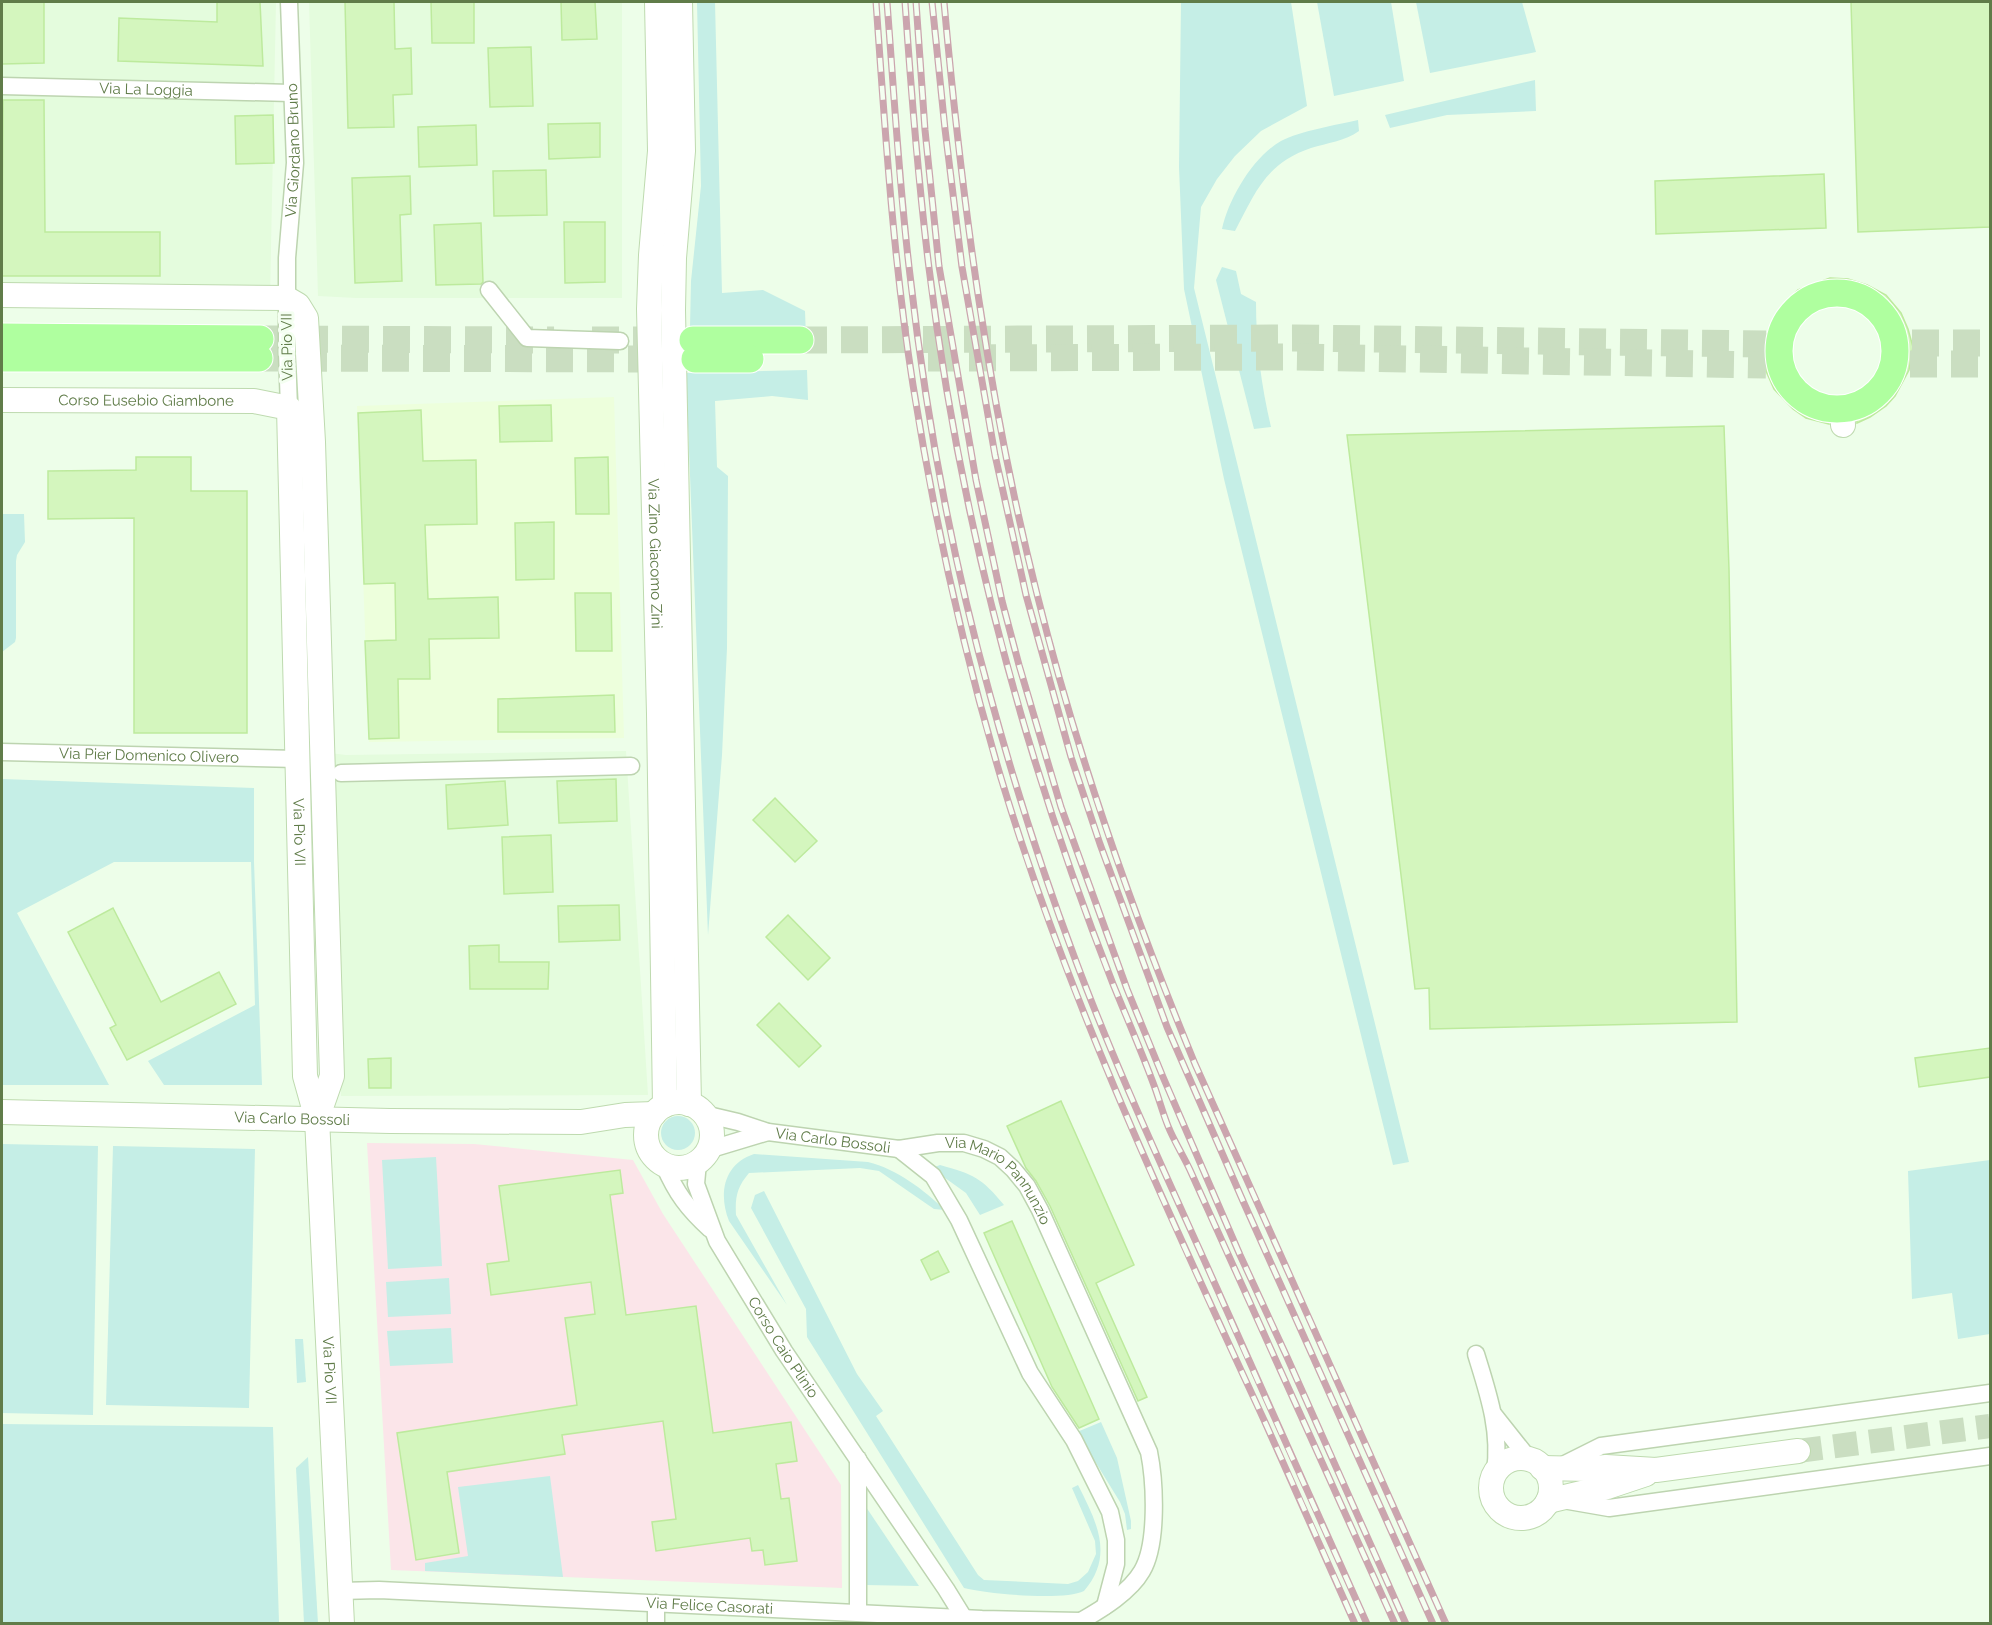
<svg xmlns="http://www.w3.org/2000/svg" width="1992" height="1625" font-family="Raleway,sans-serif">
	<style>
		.residential { fill: #e4fcdd }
		.commercial { fill: #edffdc }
		.education { fill: #fbe5e9 }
		.green { fill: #c5eee6 }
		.building { fill: #d4f6be; stroke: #bdea9d; stroke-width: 1.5 }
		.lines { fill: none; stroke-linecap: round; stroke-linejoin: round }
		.secondary-tunnel { stroke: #cadec1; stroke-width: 24; stroke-dasharray: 24 12; stroke-linecap: butt }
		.primary-tunnel { stroke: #cadec1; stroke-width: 27; stroke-dasharray: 27 14; stroke-linecap: butt }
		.street-casing { stroke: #bdd4b0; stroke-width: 19 }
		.secondary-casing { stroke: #bedaaf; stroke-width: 26 }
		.primary-casing { stroke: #fff; stroke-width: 29 }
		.street { stroke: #fff; stroke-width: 16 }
		.secondary { stroke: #fff; stroke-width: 24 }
		.primary { stroke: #afff9f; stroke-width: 27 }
		.rail-casing { stroke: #cba5ae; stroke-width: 7 }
		.rail { stroke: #f4fff1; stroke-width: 4.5; stroke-dasharray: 14; stroke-linecap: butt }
		.labels { text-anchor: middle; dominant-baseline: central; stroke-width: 6; stroke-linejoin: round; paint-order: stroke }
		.street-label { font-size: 15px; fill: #607c49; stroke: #f4fff1 }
	</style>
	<rect width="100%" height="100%" fill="#edfee9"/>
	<g class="residential">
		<polygon points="2,2 276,2 270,297 2,293"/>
		<polygon points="309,2 622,2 622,298 356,298 318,296"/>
		<polygon points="626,751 648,1095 341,1096 330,753 346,755"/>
	</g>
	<polygon class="commercial" points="614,397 624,738 369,742 357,406"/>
	<polygon class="education" points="367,1143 474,1144 633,1160 663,1214 841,1485 842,1588 391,1570"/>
	<g class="green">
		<polygon points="697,2 715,2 722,293 763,290 805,311 806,337 690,327 691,281 701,186"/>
		<polygon points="1181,2 1291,2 1307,106 1261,131 1235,156 1217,179 1201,207 1194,288 1409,1162 1393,1165 1224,479 1184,289 1179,167"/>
		<polygon points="1317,2 1391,2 1404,81 1334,96"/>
		<polygon points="1416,2 1522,2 1536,52 1430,73"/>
		<polygon points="1535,80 1536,111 1447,115 1390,128 1385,115"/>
		<path d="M 1358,120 L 1359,131 C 1345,141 1327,143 1311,148 C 1266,163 1255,193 1235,231 L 1222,229 C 1229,198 1253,157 1281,141 C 1300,131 1336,125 1358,120 Z"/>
		<path d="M 1222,267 L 1236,271 L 1241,294 L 1256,302 C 1256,345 1261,385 1271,427 L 1254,429 L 1216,280 Z"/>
		<polygon points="807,370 808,400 772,396 715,401 717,467 728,476 727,648 722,755 708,935 686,373"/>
		<polygon points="2,514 24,514 25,542 17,555 16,561 16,638 15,642 2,652"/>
		<polygon points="2,779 254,788 254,862 262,1085 164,1085 148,1061 255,1005 251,862 114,862 17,913 109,1085 2,1085"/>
		<circle cx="678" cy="1133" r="17"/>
		<polygon points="2,1144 98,1146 93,1415 2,1413"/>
		<polygon points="113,1146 255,1149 249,1408 106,1405"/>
		<path d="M 754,1154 L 868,1162 C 897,1169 924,1190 945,1210 L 934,1209 L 879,1171 L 860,1168 L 749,1173 C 737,1187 735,1197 736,1215 L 787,1305 L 729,1221 C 718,1193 724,1164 754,1154 Z"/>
		<polygon points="436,1157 442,1266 388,1269 382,1160"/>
		<polygon points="1990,1160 1990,1334 1958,1339 1952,1293 1912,1299 1908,1171"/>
		<path d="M 940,1165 C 973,1174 982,1178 1004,1205 L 980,1215 L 966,1193 L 934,1170 L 932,1168 Z"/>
		<path d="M 764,1191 L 857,1374 L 883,1411 L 876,1416 L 978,1575 L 984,1580 L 1068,1584 L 1078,1581 L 1088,1572 L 1096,1554 L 1095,1541 L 1072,1488 L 1078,1485 C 1096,1521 1115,1555 1084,1591 C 1064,1601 988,1594 964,1588 L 807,1337 L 806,1309 L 751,1208 L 755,1195 Z"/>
		<polygon points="449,1278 451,1314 388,1317 386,1282"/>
		<polygon points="451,1328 453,1363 390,1366 387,1331"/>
		<polygon points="295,1339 303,1339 306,1382 297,1383"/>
		<polygon points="1101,1422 1117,1458 1131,1521 1131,1529 1127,1530 1125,1514 1120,1502 1077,1432"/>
		<polygon points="2,1424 273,1427 279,1623 2,1623"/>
		<polygon points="308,1457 318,1623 304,1623 296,1468"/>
		<polygon points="550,1476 563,1577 425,1571 425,1563 468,1556 458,1487"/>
		<polygon points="866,1507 919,1586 865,1585"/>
	</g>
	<g class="building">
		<polygon points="2,2 44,2 44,63 2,64"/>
		<polygon points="217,2 260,2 263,66 118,61 119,18 217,22"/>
		<polygon points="345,2 394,2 395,49 411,48 412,94 393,95 394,127 348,128"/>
		<polygon points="431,2 474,2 474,43 432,43"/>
		<polygon points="561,2 595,2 597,39 562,40"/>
		<polygon points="1851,2 1990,2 1990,227 1858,232"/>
		<polygon points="531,47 533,106 490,107 488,48"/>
		<polygon points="3,100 44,100 45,232 160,232 160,276 2,276"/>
		<polygon points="273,115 274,163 236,164 235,116"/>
		<polygon points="600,123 600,157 549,159 548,124"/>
		<polygon points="476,125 477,165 419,167 418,127"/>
		<polygon points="546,170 547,215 494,216 493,171"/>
		<polygon points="1824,174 1826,228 1656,234 1655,181"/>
		<polygon points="410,176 411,214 400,215 402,281 355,283 352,178"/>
		<polygon points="564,222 605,222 605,282 565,283"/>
		<polygon points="481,223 483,282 481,284 436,285 434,225"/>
		<polygon points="1830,278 1848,279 1867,285 1886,295 1901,313 1908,329 1913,347 1909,370 1895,396 1886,406 1870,417 1857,423 1856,407 1851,398 1870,387 1878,376 1884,363 1885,350 1882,336 1876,324 1867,314 1855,307 1842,303 1828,304 1815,308 1804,316 1795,327 1790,337 1789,360 1798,381 1816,395 1831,399 1828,408 1829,424 1806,418 1793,409 1774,389 1766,371 1765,353 1767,334 1778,312 1798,290"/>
		<polygon points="551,405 552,441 500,442 499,406"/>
		<polygon points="421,410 423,461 476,460 477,524 425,525 428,599 498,597 499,638 429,639 430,679 398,679 399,738 369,739 365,641 396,640 395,583 364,584 358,413"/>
		<polygon points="1724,426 1729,569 1737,1022 1430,1029 1429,988 1415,989 1347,435"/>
		<polygon points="136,457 191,457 191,491 247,491 247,733 134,733 134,518 48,519 48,471 136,470"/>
		<polygon points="608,457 609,514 576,514 575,458"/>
		<polygon points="554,522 554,579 516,580 515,523"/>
		<polygon points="575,593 611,593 612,651 576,651"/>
		<polygon points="614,695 615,732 498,732 498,699"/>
		<polygon points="616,779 617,821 559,823 557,781"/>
		<polygon points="505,781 508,825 448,829 446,785"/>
		<polygon points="775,798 817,841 795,862 753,820"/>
		<polygon points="551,835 553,892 504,894 502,837"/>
		<polygon points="619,905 620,940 559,942 558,906"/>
		<polygon points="113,908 161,1002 219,972 236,1004 127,1060 110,1028 116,1025 68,932"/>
		<polygon points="788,915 830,958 808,980 766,937"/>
		<polygon points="499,945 499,962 549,962 548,989 470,989 469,946"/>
		<polygon points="779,1003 821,1046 799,1067 757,1025"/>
		<polygon points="1990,1048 1990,1077 1919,1087 1915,1058"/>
		<polygon points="391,1058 391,1088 369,1088 368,1059"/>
		<polygon points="1061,1101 1134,1265 1096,1283 1147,1397 1138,1401 1050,1206 1036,1181 1026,1168 1007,1126"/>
		<polygon points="620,1170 623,1193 610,1195 626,1315 696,1306 713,1433 791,1422 797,1461 776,1464 781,1499 789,1498 797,1561 765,1565 763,1550 752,1551 750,1538 656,1551 652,1522 676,1519 663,1421 562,1435 565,1454 447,1472 459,1553 416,1560 397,1433 577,1405 565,1318 595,1314 591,1282 491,1295 487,1264 509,1261 499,1186"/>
		<polygon points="1012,1221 1099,1419 1079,1428 1052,1387 984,1233"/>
		<polygon points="938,1251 949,1272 931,1280 921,1260"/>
	</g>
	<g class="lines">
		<polyline class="secondary-tunnel" points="1798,1451 1990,1426"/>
		<g class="primary-tunnel">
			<polyline points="260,339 554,340"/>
			<polyline points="592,340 674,340"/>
			<polyline points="800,340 1293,338 1766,344"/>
			<polyline points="1912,343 1990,343"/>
			<polyline points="259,358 674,359"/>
			<polyline points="928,358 1295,357 1766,365"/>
			<polyline points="1910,364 1990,364"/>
		</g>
		<defs>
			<g id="street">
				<path id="s1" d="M 2,86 L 291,93"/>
				<polyline points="489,290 527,338 620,341"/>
				<path id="s2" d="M 289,408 L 287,352 L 287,258 L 295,163 L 289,2"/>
				<path id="s3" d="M 2,752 L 297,759"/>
				<polyline points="341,773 631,766"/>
				<path id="s4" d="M 704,1114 L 738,1122 L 768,1132 L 899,1149 L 938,1143 L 964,1143 L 984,1149 L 1000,1157 L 1013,1169 L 1027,1186 L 1040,1210 L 1149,1452 C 1155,1482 1158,1544 1142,1571 C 1130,1592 1102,1609 1081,1621"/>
				<polyline points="899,1149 933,1176 959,1220 1030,1373 1074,1440 1110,1512 1116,1540 1116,1564 1105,1606"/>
				<polyline points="708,1150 768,1132"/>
				<path id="s5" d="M 698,1162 L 696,1184 L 717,1241 L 784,1351 L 946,1589 L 967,1623"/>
				<path d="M 664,1165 C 676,1193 688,1209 710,1229"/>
				<path d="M 1476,1354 C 1488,1393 1501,1430 1495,1472"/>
				<polyline points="1494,1415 1529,1459"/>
				<polyline points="1559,1467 1601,1446 1990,1393"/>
				<polyline points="1563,1500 1609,1508 1990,1456"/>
				<path id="s6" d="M 340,1591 L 379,1590 L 982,1619 L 1081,1621"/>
				<polyline points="858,1612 858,1459"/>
				<polyline points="656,1624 656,1603"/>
			</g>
			<g id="secondary">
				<path id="s7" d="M 657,2 L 660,151 L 651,255 L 649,309 L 659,714 L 665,1105"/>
				<polyline points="680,2 683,151 674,258 673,310 689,1104"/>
				<polyline points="2,295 286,298 298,305 306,318 313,442 332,1076 317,1119"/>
				<path id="s8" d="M 2,400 L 254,401 L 289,408 L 305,1076 L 317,1119 L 342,1624"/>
				<polyline points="1842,408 1843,425"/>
				<circle cx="679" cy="1135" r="33"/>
				<path id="s9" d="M 2,1112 L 390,1121 L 581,1122 L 625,1115 L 654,1114"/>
				<circle cx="1521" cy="1488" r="30"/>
				<polyline points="1542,1468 1589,1469 1606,1467 1656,1470 1798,1451"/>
				<polyline points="1548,1501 1607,1487 1646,1474"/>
			</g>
			<g id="primary">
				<circle cx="1837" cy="351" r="58"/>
				<polyline points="2,337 260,339"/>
				<polyline points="693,340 800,340"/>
				<polyline points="2,358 259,358"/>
				<polyline points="695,359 750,359"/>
			</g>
		</defs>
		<use href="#street" class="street-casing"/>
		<use href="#secondary" class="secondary-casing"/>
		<use href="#primary" class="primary-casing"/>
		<use href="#street" class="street"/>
		<use href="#secondary" class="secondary"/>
		<use href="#primary" class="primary"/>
		<defs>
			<g id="rail">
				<path d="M 876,2 C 885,129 893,258 913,385 C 934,518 963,650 1001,778 C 1068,1000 1167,1210 1264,1420 C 1295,1488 1325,1556 1355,1624"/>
				<path d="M 887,2 C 894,93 899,184 910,275 C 926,417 952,558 990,695 C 1014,783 1042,871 1074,956 C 1113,1061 1160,1162 1206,1264 C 1259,1384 1313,1504 1367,1624"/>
				<path d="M 905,2 C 911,90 918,179 929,268 C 959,513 1023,755 1113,984 C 1126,1016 1140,1048 1152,1080 C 1158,1095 1162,1111 1168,1126 C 1174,1141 1183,1155 1190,1170 L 1395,1624"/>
				<polyline points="916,2 925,130 939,266 976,480 1002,601 1019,665 1061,807 1127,989 1163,1077 1240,1255 1287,1357 1406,1624"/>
				<polyline points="932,2 945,129 962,267 995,455 1026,595 1071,757 1100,844 1167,1027 1243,1201 1433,1624"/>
				<path d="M 944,2 C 962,201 988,400 1037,594 C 1077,755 1132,911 1195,1064 L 1446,1624"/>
			</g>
		</defs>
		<use href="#rail" class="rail-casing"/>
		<use href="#rail" class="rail"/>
	</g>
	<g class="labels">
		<g class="street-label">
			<text stroke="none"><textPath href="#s1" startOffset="144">Via La Loggia</textPath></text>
			<text stroke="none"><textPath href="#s2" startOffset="258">Via Giordano Bruno</textPath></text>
			<text transform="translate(287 347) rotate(-91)">Via Pio VII</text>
			<text stroke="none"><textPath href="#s8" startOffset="144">Corso Eusebio Giambone</textPath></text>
			<text stroke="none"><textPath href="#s7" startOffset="552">Via Zino Giacomo Zini</textPath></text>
			<text stroke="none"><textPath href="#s3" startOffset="147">Via Pier Domenico Olivero</textPath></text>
			<text stroke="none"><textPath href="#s8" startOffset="712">Via Pio VII</textPath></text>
			<text stroke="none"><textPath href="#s9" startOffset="290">Via Carlo Bossoli</textPath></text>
			<text stroke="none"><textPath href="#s4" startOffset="132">Via Carlo Bossoli</textPath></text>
			<text stroke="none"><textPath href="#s4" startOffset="315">Via Mario Pannunzio</textPath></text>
			<text stroke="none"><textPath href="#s5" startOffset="208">Corso Caio Plinio</textPath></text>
			<text stroke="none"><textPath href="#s8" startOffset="1252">Via Pio VII</textPath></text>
			<text stroke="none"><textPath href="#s6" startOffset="370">Via Felice Casorati</textPath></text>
		</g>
	</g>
	<rect width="1992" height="1625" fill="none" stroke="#607c49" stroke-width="6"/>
</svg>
